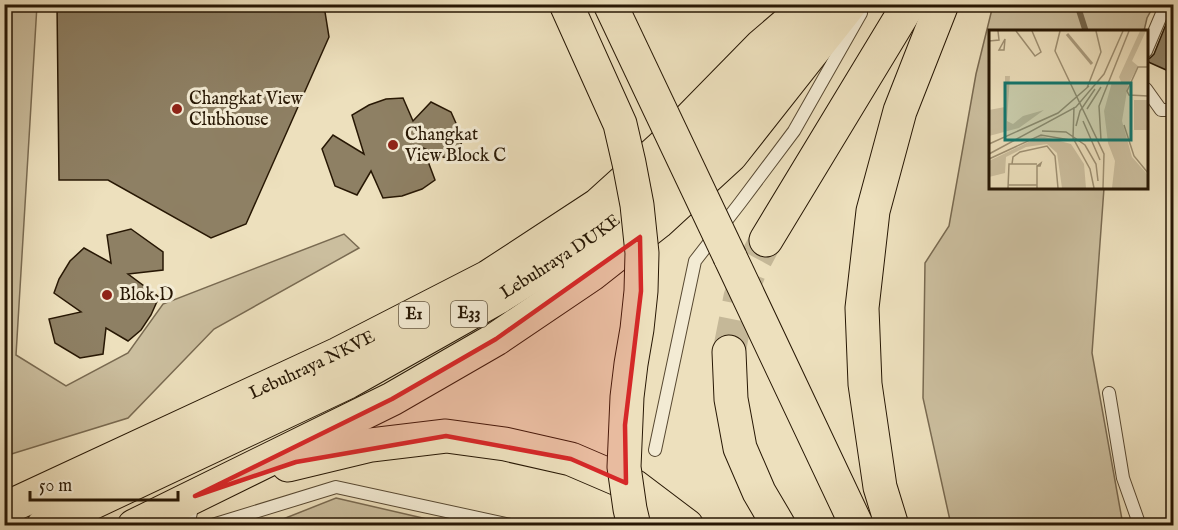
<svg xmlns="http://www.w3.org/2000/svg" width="1178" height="530" font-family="'IM FELL English',serif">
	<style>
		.green { fill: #cbbe9e; stroke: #796a51; stroke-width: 1.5 }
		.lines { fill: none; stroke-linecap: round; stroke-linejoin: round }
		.stream { stroke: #76674d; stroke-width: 6 }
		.building { fill: #8e8064; stroke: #271704; stroke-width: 1.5 }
		.highway-tunnel { stroke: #c5b898; stroke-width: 33; stroke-dasharray: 33 16; stroke-linecap: butt }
		.lane-casing { stroke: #584932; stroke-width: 14 }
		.highway-casing { stroke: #271704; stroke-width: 35 }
		.lane { stroke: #f3ebd4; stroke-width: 12 }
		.highway { stroke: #ede0bd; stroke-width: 33 }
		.highway-bridge-casing { stroke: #271704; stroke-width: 35; stroke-linecap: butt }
		.highway-bridge { stroke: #ede0bd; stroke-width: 33 }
		.marked { fill: #d62828; fill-opacity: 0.2; stroke: #d62828; stroke-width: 4.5; stroke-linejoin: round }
		.poi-dot { fill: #8f2418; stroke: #f3ebd4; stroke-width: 2 }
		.labels { text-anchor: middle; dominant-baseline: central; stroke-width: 6; stroke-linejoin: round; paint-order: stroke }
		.shield { fill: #f3ebd4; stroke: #645742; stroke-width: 1.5 }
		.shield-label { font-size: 16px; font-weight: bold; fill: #271704 }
		.poi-label { font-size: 18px; fill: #271704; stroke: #f3ebd4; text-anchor: start }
		.street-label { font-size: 18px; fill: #271704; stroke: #f3ebd4 }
		.inset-river { fill: none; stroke: #aa9c7e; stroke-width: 3 }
		.inset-road { fill: none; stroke: #9e9073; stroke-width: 1.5 }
		.view { fill: #0f766e; fill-opacity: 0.15; stroke: #0f766e; stroke-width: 3 }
		.inset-edge { fill: none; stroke: #271704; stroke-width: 3 }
	</style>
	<rect width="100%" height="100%" fill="#ede0bd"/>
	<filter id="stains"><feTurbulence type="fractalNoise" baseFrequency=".00333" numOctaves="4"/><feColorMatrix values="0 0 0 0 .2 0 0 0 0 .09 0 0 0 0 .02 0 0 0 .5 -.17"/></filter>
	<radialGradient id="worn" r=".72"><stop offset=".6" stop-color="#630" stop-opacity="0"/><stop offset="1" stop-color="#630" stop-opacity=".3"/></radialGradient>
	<g class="green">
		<polygon points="5,4 37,5 16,355 66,386 128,353 163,304 344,234 359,248 214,329 128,418 5,456"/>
		<polygon points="993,5 1057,5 1062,11 1090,5 1154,5 1147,18 1144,31 990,32 990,188 1104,188 1092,353 1123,525 951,525 923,398 925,263 949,226 976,74"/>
		<polygon points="336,498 453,525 268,525"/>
	</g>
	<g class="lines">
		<polyline class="stream" points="1077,4 1086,32"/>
	</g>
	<g class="building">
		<polygon points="57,4 311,4 325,12 329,37 246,224 211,238 108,180 59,180"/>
		<polygon points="1173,7 1173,73 1146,61 1146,59 1150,58 1154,54"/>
		<polygon points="403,98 413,121 431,102 451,112 463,139 454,162 423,148 435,180 422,189 402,196 383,198 371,171 357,195 335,186 322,149 333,135 364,154 352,115 369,105 386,99"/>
		<polygon points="131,229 163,252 163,270 128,274 159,297 151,315 141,330 128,341 106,328 103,354 80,358 55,343 49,319 81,312 54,293 59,279 70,261 84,248 111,263 107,235"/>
	</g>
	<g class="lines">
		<polyline class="highway-tunnel" points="729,352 740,297 751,268 766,240"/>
		<defs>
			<g id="lane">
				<polyline points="1146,51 1166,4"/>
				<polyline points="1146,89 1161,110 1174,110"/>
				<polyline points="1109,393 1123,478 1140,526"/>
				<polyline points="655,450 695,261 740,203 794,131 861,13"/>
				<polyline points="188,526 193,503"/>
				<polyline points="209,526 336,487 515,526"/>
			</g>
			<g id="highway">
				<polyline points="766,240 909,4"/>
				<polyline points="730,257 857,526"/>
				<polyline points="729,352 731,399 740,448 759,492 779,526"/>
				<polyline points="288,465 371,445 446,436 505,444 571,459 634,486 687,526"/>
				<path id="s1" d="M 4,509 L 338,354 L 488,277 L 598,205 L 662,147 L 761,46 L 810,4"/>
				<path id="s2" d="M 43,526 L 348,382 L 497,298 L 597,235 L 671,175 L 755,92 L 808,24"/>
				<polyline points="134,526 392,399 496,339 592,274 658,222 731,155 850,4"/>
				<polyline points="892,526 880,487 865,384 862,308 873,211 900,111 942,4"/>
			</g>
		</defs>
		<use href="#lane" class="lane-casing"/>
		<use href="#highway" class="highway-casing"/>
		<use href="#lane" class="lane"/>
		<use href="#highway" class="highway"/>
		<defs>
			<g id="highway-bridge">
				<polyline points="566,4 620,124 629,163 637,205 642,253 641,291 637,329 631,364 627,397 624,467 630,509 634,526"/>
				<polyline points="610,4 730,257"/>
			</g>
		</defs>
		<use href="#highway-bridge" class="highway-bridge-casing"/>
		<use href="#highway-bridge" class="highway-bridge"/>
	</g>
	<path class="marked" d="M 640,237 L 641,291 L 625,425 L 626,483 L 571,459 L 446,436 L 296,462 L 195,496 L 392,399 L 496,339 Z"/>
	<g class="poi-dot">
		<circle cx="177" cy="109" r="6"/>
		<circle cx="393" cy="145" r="6"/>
		<circle cx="107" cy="295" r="6"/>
	</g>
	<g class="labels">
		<g class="shield">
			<rect x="451" y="301" width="36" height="26" rx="4.5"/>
			<rect x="399" y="302" width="30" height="26" rx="4.5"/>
		</g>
		<g class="shield-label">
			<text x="469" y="314">E33</text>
			<text x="414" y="315">E1</text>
		</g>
		<g class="poi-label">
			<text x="189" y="99">Changkat View<tspan x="189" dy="21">Clubhouse</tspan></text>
			<text x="405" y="135">Changkat<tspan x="405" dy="21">View Block C</tspan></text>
			<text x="119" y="295">Blok D</text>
		</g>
		<g class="street-label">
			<text stroke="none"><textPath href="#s2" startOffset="584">Lebuhraya DUKE</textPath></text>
			<text stroke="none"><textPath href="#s1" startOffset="340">Lebuhraya NKVE</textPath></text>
		</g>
	</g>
	<g transform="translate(989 30)">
		<rect width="159" height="159" fill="#ede0bd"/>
		<path d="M 151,1 L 157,1 L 143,31 L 149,36 L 139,55 L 133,91 L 143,127 L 159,145 L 159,158 L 123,158 L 126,131 L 119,113 L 115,81 L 123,52 L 133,54 L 130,47 ZM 16,46 L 21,46 L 18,91 L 24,94 L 34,86 L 55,80 L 30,98 L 0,106 L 0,80 L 16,77 ZM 145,70 L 159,70 L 159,100 L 145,100 ZM 52,106 L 82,114 L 95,134 L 97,158 L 73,158 L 68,123 L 58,114 L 37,117 L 17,127 L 16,143 L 0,147 L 0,131 Z" fill="#cbbe9e"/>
		<path class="inset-river" d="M 78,4 L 103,34"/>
		<path class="inset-road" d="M 27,1 L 46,26 L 52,22 L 43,1M 71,1 L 66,21 L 115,124 L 114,158M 16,9 L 15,20 L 10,20 ZM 0,11 L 10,10 L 9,1M 159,37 L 149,37 L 138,61 L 140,65 L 159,66M 98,58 L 112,22 L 107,1M 85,77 L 84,108 L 101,139 L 105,158M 98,79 L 112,57M 94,91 L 111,130M 135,95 L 145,126 L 159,143M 87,96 L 91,81 L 106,59M 53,101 L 77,102 L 96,115 L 107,134 L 109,151M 112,110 L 110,76 L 140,1M 0,114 L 69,83 L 100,56M 0,124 L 87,77 L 115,44 L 134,1M 0,129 L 52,105 L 81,110M 23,134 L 24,127 L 31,122 L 58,116 L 66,126 L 69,158M 48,136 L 52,133 L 51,136 L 48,136 L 48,158M 19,155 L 48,155M 19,158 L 20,134 L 48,134"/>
		<path class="view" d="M 16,53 L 142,53 L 142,110 L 16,110 Z"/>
		<rect width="159" height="159" class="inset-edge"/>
	</g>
	<rect width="1178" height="530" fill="none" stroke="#ede0bd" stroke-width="24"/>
	<rect x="6" y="6" width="1166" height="518" fill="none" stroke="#271704" stroke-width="3"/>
	<rect x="12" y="12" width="1154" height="506" fill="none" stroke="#271704" stroke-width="1.5"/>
	<path d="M30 491v9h148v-9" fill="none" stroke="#271704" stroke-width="3"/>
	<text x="39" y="491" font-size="18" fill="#271704" stroke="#f3ebd4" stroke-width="4.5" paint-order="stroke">50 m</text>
	<rect width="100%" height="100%" filter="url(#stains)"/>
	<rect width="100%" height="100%" fill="url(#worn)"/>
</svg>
